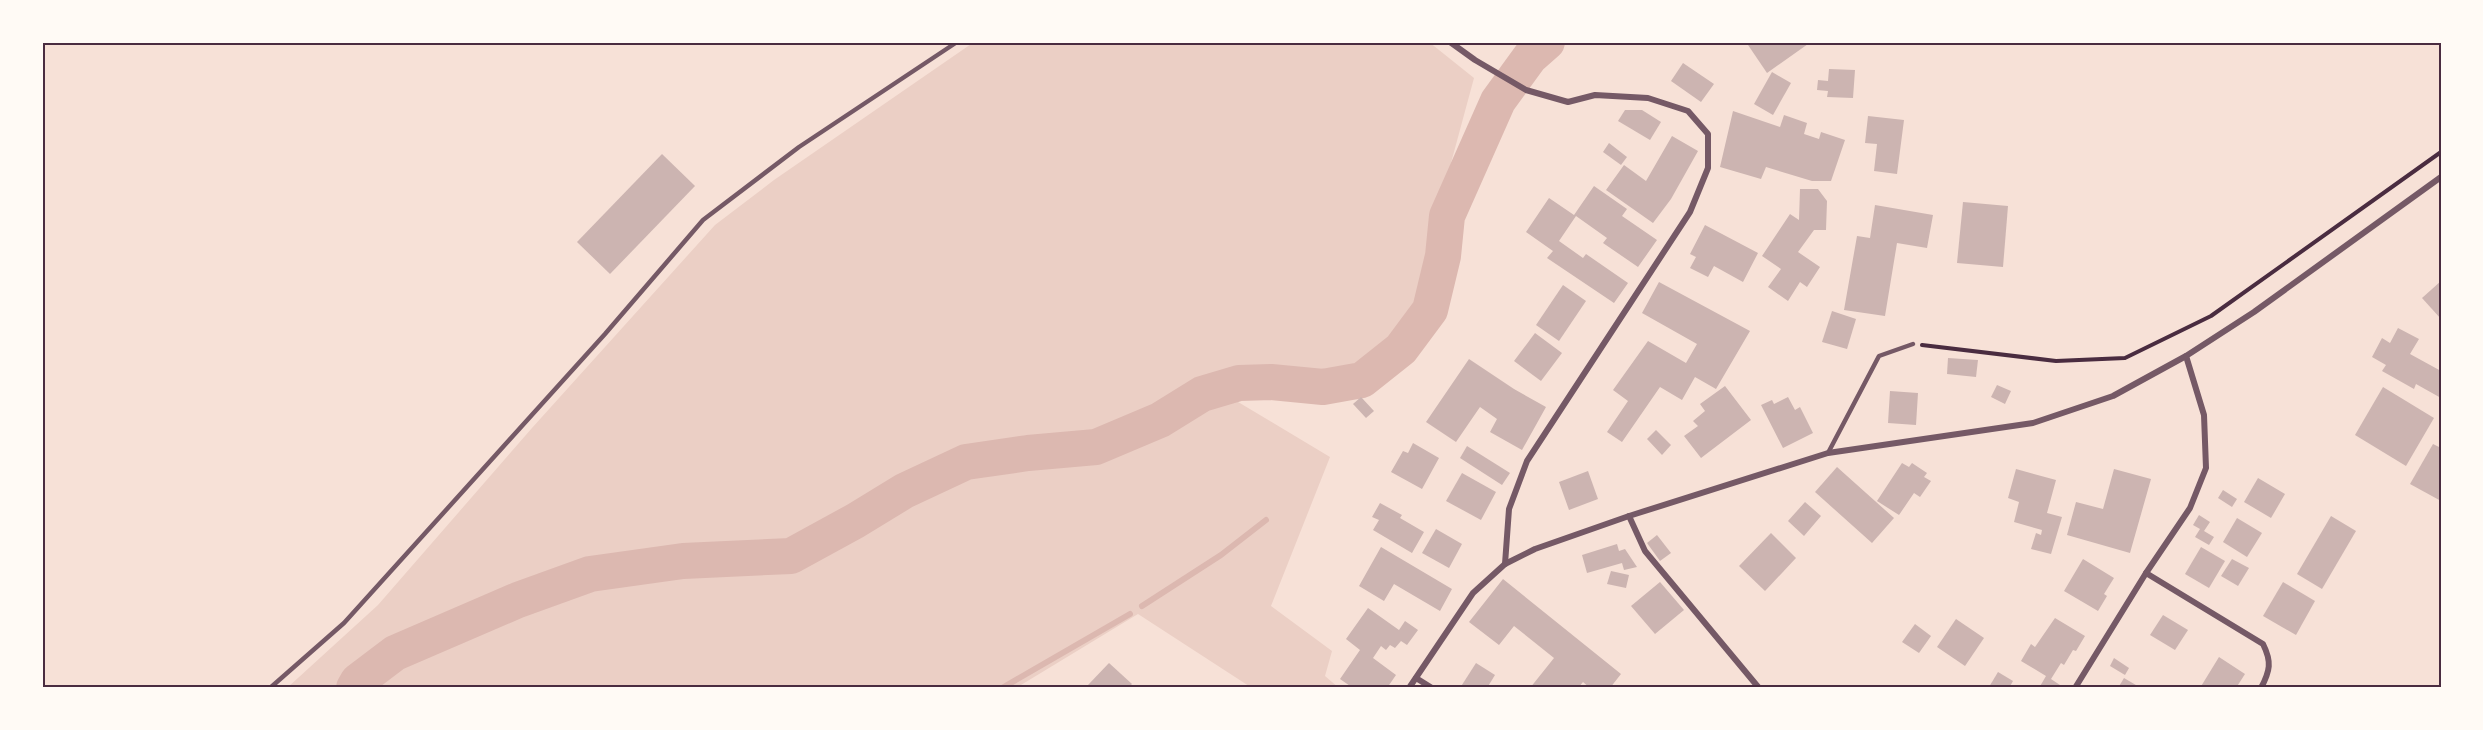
<svg xmlns="http://www.w3.org/2000/svg" width="2483" height="730" font-family="'Source Serif 4',serif">
	<style>
		.green { fill: #ebcfc5 }
		.lines { fill: none; stroke-linecap: round; stroke-linejoin: round }
		.stream { stroke: #dcb8b0; stroke-width: 6 }
		.river { stroke: #dcb8b0; stroke-width: 36 }
		.building { fill: #ccb4b1 }
		.path { stroke: #4a2c40; stroke-width: 4 }
		.service { stroke: #755966; stroke-width: 4.5 }
		.minor { stroke: #755966; stroke-width: 6 }
		.neatline { fill: none; stroke: #4a2c40; stroke-width: 2 }
	</style>
	<rect width="100%" height="100%" fill="#f7e1d7"/>
	<polygon class="green" points="974,42 1429,42 1474,78 1435,222 1424,291 1390,344 1346,374 1313,378 1256,368 1208,384 1330,457 1271,606 1332,651 1325,676 1339,688 1252,688 1138,614 1016,688 287,688 378,605 532,428 715,225 774,180"/>
	<g class="lines">
		<g class="stream">
			<polyline points="1142,606 1221,555 1266,520"/>
			<polyline points="1002,688 1130,614"/>
		</g>
		<polyline class="river" points="354,688 358,681 395,653 518,600 590,574 683,561 791,556 855,521 904,491 966,462 1028,453 1096,447 1160,420 1202,394 1239,383 1271,382 1323,387 1362,380 1401,349 1430,310 1443,256 1447,216 1498,101 1530,57 1547,42"/>
	</g>
	<g class="building">
		<polygon points="1746,42 1806,42 1808,44 1767,73"/>
		<polygon points="1683,63 1714,84 1701,102 1671,81"/>
		<polygon points="1829,69 1855,70 1853,98 1827,97 1828,91 1817,90 1818,80 1828,81"/>
		<polygon points="1772,72 1791,83 1773,115 1754,104"/>
		<polygon points="1625,110 1642,110 1661,122 1650,140 1618,121"/>
		<polygon points="1733,111 1780,127 1784,115 1807,123 1804,134 1819,139 1821,132 1845,140 1831,181 1812,181 1766,167 1761,179 1720,167"/>
		<polygon points="1868,116 1904,120 1897,174 1874,171 1877,144 1865,143"/>
		<polygon points="1672,136 1698,151 1671,199 1653,223 1606,190 1624,165 1646,181"/>
		<polygon points="1609,143 1627,157 1621,165 1603,152"/>
		<polygon points="662,154 695,186 610,274 577,242"/>
		<polygon points="1594,186 1627,209 1622,216 1657,240 1638,267 1603,243 1607,238 1576,216 1559,241 1583,258 1586,254 1628,283 1614,303 1547,258 1553,251 1526,232 1549,198 1574,215"/>
		<polygon points="1800,189 1818,189 1827,201 1826,230 1814,230 1798,252 1820,267 1807,287 1800,282 1788,301 1768,287 1781,269 1762,256 1790,214 1799,220"/>
		<polygon points="1963,202 2008,206 2003,267 1957,263"/>
		<polygon points="1875,205 1933,215 1927,248 1897,243 1885,316 1844,310 1857,236 1870,238"/>
		<polygon points="1705,225 1758,253 1743,282 1714,266 1708,277 1690,268 1696,257 1690,254"/>
		<polygon points="2441,281 2441,319 2422,298"/>
		<polygon points="1659,282 1750,331 1716,389 1695,377 1682,400 1660,387 1622,442 1607,432 1628,401 1613,390 1648,341 1686,363 1697,344 1642,313"/>
		<polygon points="1563,285 1586,301 1559,341 1536,325"/>
		<polygon points="1832,311 1856,319 1847,349 1822,342"/>
		<polygon points="2398,328 2419,339 2410,354 2441,371 2441,398 2416,384 2414,389 2382,371 2386,365 2372,357 2382,338 2390,343"/>
		<polygon points="1535,333 1562,353 1541,381 1514,361"/>
		<polygon points="1948,358 1978,360 1976,377 1947,374"/>
		<polygon points="1469,359 1514,389 1546,407 1522,450 1490,432 1497,419 1480,407 1456,442 1426,422"/>
		<polygon points="1997,385 2011,391 2005,404 1991,397"/>
		<polygon points="1725,386 1751,420 1701,458 1684,436 1698,426 1693,421 1705,411 1700,404"/>
		<polygon points="2383,387 2434,418 2406,466 2355,435"/>
		<polygon points="1890,391 1918,393 1916,425 1888,423"/>
		<polygon points="1361,397 1374,411 1366,418 1353,404"/>
		<polygon points="1788,397 1795,410 1800,407 1813,433 1783,448 1761,405 1772,400 1774,404"/>
		<polygon points="1656,430 1671,445 1662,455 1647,439"/>
		<polygon points="1413,443 1439,458 1422,489 1391,472 1403,451 1408,453"/>
		<polygon points="2433,444 2441,448 2441,501 2410,484"/>
		<polygon points="1467,446 1510,473 1502,485 1460,458"/>
		<polygon points="1902,463 1909,467 1912,463 1927,473 1924,477 1931,481 1920,497 1914,493 1899,515 1877,501"/>
		<polygon points="1837,467 1894,518 1872,543 1815,492"/>
		<polygon points="2016,469 2056,480 2047,513 2062,517 2051,554 2031,549 2036,533 2041,535 2042,530 2014,522 2019,502 2008,498"/>
		<polygon points="2114,469 2151,479 2130,553 2067,535 2076,502 2103,509"/>
		<polygon points="1588,471 1598,499 1569,510 1559,482"/>
		<polygon points="1462,473 1496,492 1481,520 1446,501"/>
		<polygon points="2258,478 2285,494 2271,518 2244,502"/>
		<polygon points="2223,490 2237,499 2232,507 2218,498"/>
		<polygon points="1805,502 1821,516 1804,536 1788,521"/>
		<polygon points="1380,503 1402,515 1400,518 1424,532 1412,553 1373,530 1379,520 1372,517"/>
		<polygon points="2199,515 2210,522 2204,531 2214,537 2209,545 2195,537 2200,529 2193,525"/>
		<polygon points="2331,516 2356,531 2322,589 2297,574"/>
		<polygon points="2237,518 2262,533 2247,557 2223,542"/>
		<polygon points="1436,529 1462,544 1449,568 1422,553"/>
		<polygon points="1771,533 1796,558 1765,591 1739,566"/>
		<polygon points="1657,535 1671,553 1660,561 1647,543"/>
		<polygon points="1617,544 1619,551 1625,549 1637,567 1624,570 1622,563 1587,573 1582,555"/>
		<polygon points="1381,547 1452,589 1440,611 1394,584 1384,601 1359,586"/>
		<polygon points="2201,547 2225,561 2209,588 2185,574"/>
		<polygon points="2083,559 2114,578 2104,594 2107,596 2098,611 2064,591"/>
		<polygon points="2232,559 2249,568 2238,586 2221,576"/>
		<polygon points="1611,571 1629,575 1626,588 1607,584"/>
		<polygon points="1503,579 1621,674 1610,688 1590,688 1583,682 1578,688 1530,688 1554,658 1514,626 1499,645 1469,622"/>
		<polygon points="1660,582 1684,610 1655,634 1631,606"/>
		<polygon points="2283,582 2315,601 2296,635 2263,616"/>
		<polygon points="1368,608 1399,630 1405,621 1418,630 1407,645 1401,641 1395,648 1390,645 1386,650 1381,646 1373,658 1396,675 1387,688 1353,688 1340,679 1360,650 1346,639"/>
		<polygon points="2163,615 2188,630 2175,650 2150,635"/>
		<polygon points="2055,618 2085,636 2076,651 2073,650 2064,665 2061,663 2051,679 2060,685 2059,688 2039,688 2046,676 2021,661 2031,644 2035,647"/>
		<polygon points="1956,619 1984,638 1965,666 1937,647"/>
		<polygon points="1915,624 1931,636 1919,653 1902,642"/>
		<polygon points="2219,657 2245,674 2236,688 2200,688"/>
		<polygon points="2114,658 2129,668 2125,675 2110,666"/>
		<polygon points="1109,663 1132,684 1128,688 1092,688 1088,685"/>
		<polygon points="1476,663 1495,675 1487,688 1460,688"/>
		<polygon points="1998,672 2013,681 2009,688 1989,687"/>
		<polygon points="2124,678 2141,688 2118,688"/>
	</g>
	<g class="lines">
		<polyline class="path" points="1922,345 2056,361 2125,358 2211,316 2441,152"/>
		<g class="service">
			<polyline points="1828,453 1879,356 1913,344"/>
			<polyline points="270,688 344,623 605,334 703,220 799,147 957,42"/>
		</g>
		<g class="minor">
			<polyline points="1450,42 1475,60 1526,90 1568,102 1595,95 1648,98 1688,111 1708,134 1708,168 1690,212 1527,461 1509,509 1505,564"/>
			<polyline points="1629,516 1645,551 1759,688"/>
			<path d="M 2146,573 L 2263,644 C 2272,662 2270,671 2261,688"/>
			<polyline points="1416,678 1432,688"/>
			<polyline points="1409,688 1473,593 1505,564 1535,549 1629,516 1828,453 2033,423 2113,396 2186,356 2254,312 2441,177"/>
			<polyline points="2075,688 2146,573 2190,508 2206,468 2204,415 2186,356"/>
		</g>
	</g>
	<rect width="2483" height="730" fill="none" stroke="#fffaf5" stroke-width="87"/>
	<rect x="44" y="44" width="2396" height="642" class="neatline"/>
</svg>
